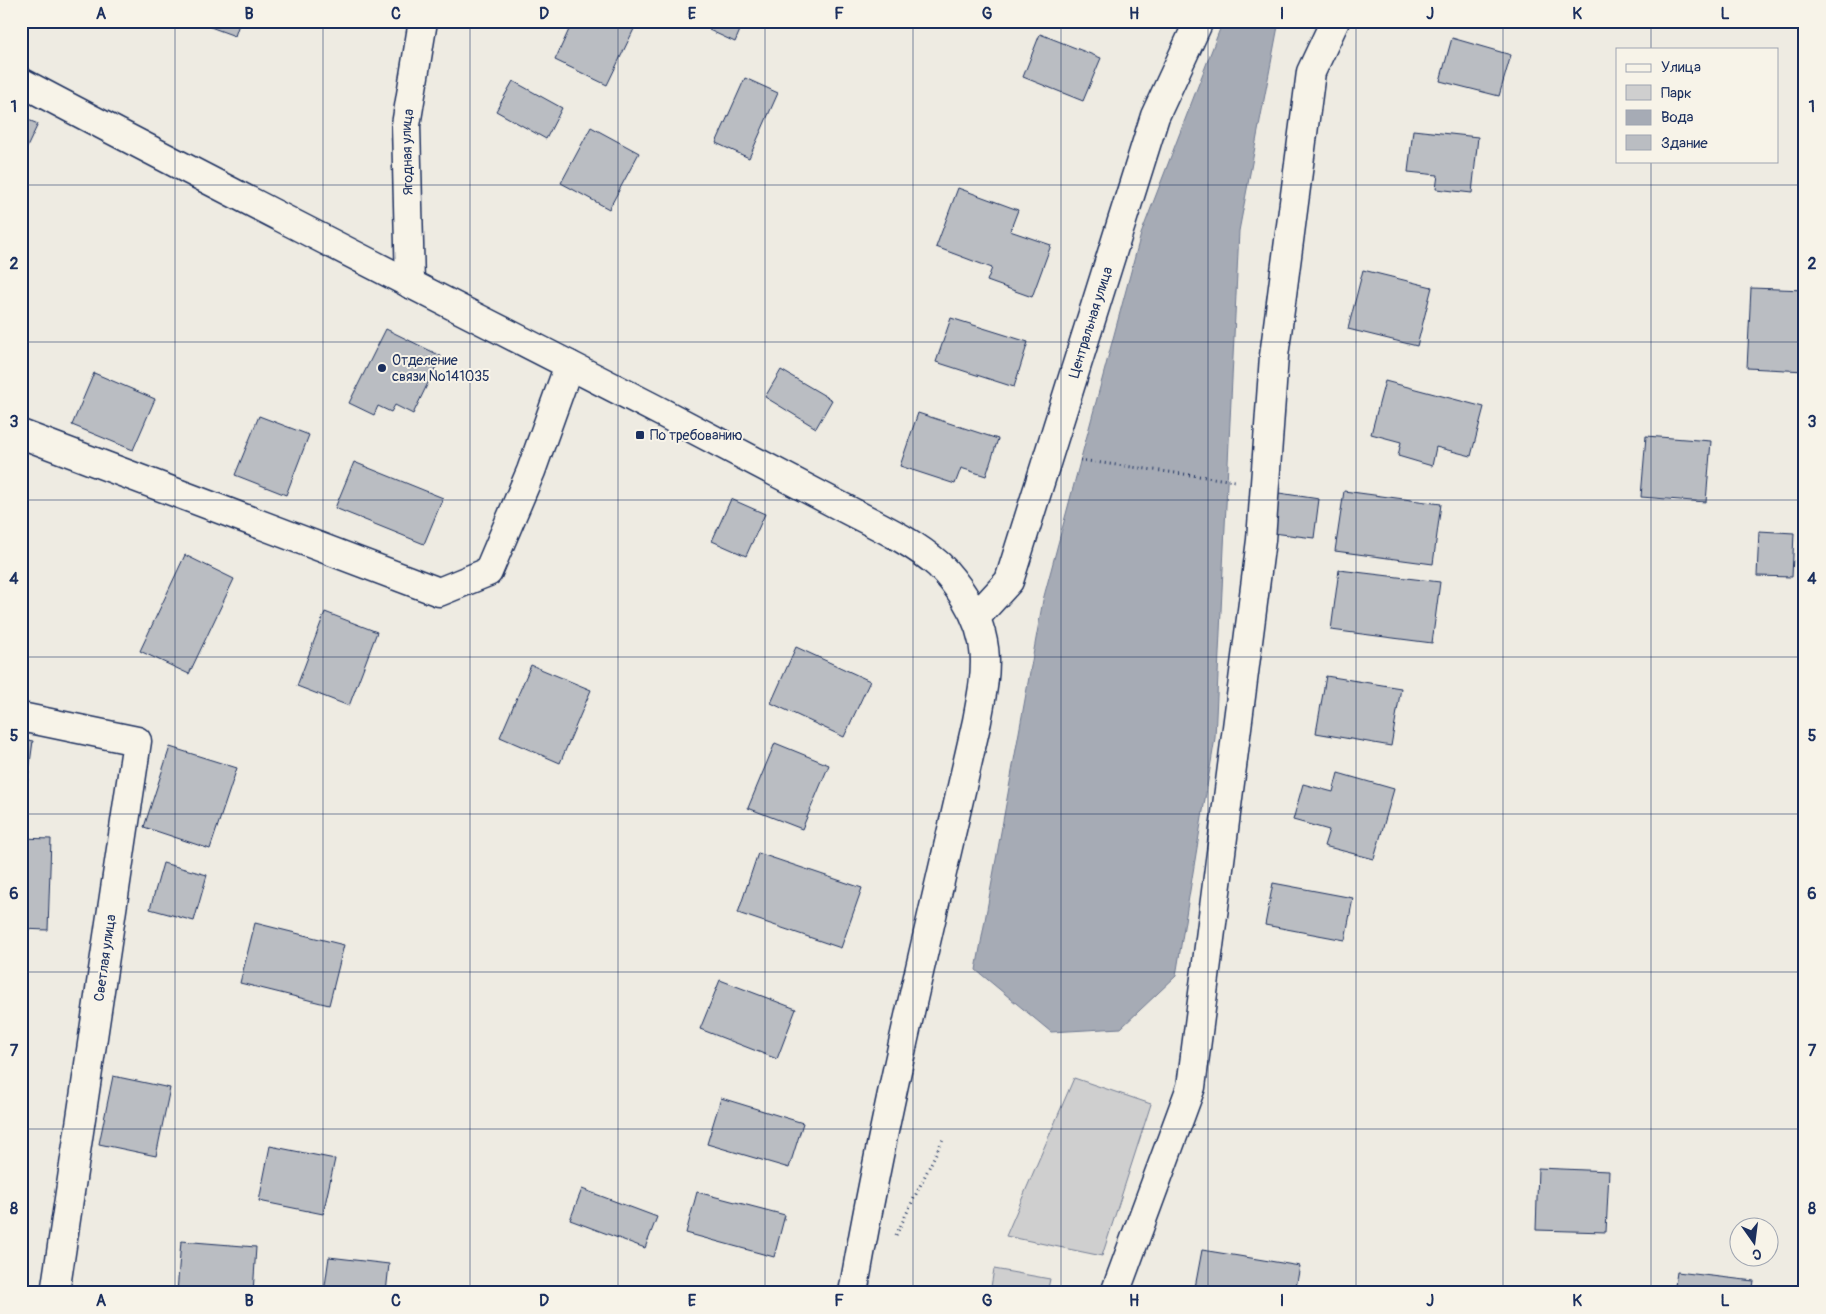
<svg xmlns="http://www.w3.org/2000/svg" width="1826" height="1314" font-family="Pangolin,sans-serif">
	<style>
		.green { fill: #cfcfcf; stroke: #757f96 }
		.water { fill: #a6abb5; stroke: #6e7992 }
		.building { fill: #babdc2; stroke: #1b2f5e }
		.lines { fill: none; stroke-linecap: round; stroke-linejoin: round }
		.minor-casing { stroke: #1b2f5e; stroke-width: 31 }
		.tertiary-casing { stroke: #1b2f5e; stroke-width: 31 }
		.path { stroke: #1b2f5e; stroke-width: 3; stroke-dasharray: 1 4; stroke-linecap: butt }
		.minor { stroke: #f7f3e8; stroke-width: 28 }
		.tertiary { stroke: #f7f3e8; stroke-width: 28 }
		.grid { fill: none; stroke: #1b2f5e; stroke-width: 1; stroke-opacity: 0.55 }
		.poi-dot { fill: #1b2f5e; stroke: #f7f3e8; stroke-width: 2 }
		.labels { text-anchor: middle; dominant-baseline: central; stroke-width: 4; stroke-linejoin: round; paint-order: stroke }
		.street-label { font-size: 14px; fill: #1b2f5e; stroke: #f7f3e8 }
		.poi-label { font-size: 14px; fill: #1b2f5e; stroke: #f7f3e8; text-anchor: start }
		.neatline { fill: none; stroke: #1b2f5e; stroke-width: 2 }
		.grid-label { font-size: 16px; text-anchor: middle; font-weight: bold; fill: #1b2f5e }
	</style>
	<rect width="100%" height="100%" fill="#eeebe2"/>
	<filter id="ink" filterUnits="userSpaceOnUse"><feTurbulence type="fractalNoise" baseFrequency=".02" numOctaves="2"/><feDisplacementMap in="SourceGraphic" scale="10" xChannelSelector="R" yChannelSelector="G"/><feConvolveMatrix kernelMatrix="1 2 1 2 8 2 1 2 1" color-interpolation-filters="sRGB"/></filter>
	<g filter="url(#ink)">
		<g class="green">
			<polygon points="1074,1078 1151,1104 1102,1256 1006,1236"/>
			<polygon points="994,1269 1050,1279 1047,1293 990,1293"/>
		</g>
		<polygon class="water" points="1223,21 1279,21 1239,231 1215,738 1176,976 1121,1028 1051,1032 976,970 1043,600 1141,234"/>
		<g class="building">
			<polygon points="206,21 240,21 235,36 205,25"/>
			<polygon points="573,21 618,21 634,29 607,85 555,60"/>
			<polygon points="713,21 744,21 735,42 709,30"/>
			<polygon points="1040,34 1101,58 1083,101 1023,77"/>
			<polygon points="1452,38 1511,55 1499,96 1440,81"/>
			<polygon points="745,78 778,93 749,158 716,143"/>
			<polygon points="513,81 562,108 546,139 496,111"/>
			<polygon points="21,117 38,124 21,160"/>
			<polygon points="591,127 639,153 609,209 561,183"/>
			<polygon points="1413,130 1478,137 1472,193 1436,189 1438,175 1408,172"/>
			<polygon points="958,188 1018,210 1010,231 1051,245 1032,297 987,281 992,268 936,247"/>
			<polygon points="1363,270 1432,287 1417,346 1348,329"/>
			<polygon points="1751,288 1805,290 1805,371 1747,368"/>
			<polygon points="951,318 1028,342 1014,387 936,362"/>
			<polygon points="386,329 441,356 413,414 395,405 391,412 378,406 374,415 349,403"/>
			<polygon points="781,370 832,400 816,428 765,397"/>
			<polygon points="94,373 155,399 133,450 72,425"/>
			<polygon points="1385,381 1484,407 1471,456 1436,447 1432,466 1398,456 1401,442 1371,434"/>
			<polygon points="918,413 998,439 986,476 961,468 955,484 900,466"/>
			<polygon points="259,416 309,435 286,495 235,475"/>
			<polygon points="1646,436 1711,441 1706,502 1641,497"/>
			<polygon points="354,462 443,498 424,544 335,508"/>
			<polygon points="1344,491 1441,504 1433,564 1335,551"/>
			<polygon points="1279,493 1319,499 1314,538 1273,533"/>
			<polygon points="731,499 765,514 746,556 712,541"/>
			<polygon points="1759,531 1794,533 1792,577 1757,576"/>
			<polygon points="185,555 234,579 189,674 140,651"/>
			<polygon points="1339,570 1440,582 1432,643 1331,630"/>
			<polygon points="325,612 377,632 349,706 297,686"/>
			<polygon points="796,647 870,681 844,737 771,703"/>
			<polygon points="531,665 591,690 560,763 500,737"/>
			<polygon points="1326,676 1401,688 1391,746 1316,733"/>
			<polygon points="21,739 33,741 25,800 21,799"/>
			<polygon points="775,743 829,765 802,829 748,808"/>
			<polygon points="170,747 237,768 210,849 144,827"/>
			<polygon points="1338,773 1394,789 1374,859 1324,846 1329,830 1293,820 1303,784 1333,792"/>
			<polygon points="21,838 51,839 48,930 21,929"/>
			<polygon points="758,853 862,888 841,948 738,913"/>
			<polygon points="163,863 207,875 194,921 150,909"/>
			<polygon points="1273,883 1353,898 1345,940 1265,925"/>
			<polygon points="255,923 344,945 329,1005 240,983"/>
			<polygon points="720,980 796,1009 777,1059 700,1029"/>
			<polygon points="113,1076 170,1088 156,1156 99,1144"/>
			<polygon points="721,1098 803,1123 789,1168 707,1144"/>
			<polygon points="270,1146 335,1159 323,1214 259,1201"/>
			<polygon points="1538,1168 1609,1171 1606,1232 1536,1230"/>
			<polygon points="582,1189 657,1217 645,1248 570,1220"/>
			<polygon points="697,1192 785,1215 774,1257 686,1233"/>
			<polygon points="181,1241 256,1247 253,1293 177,1293"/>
			<polygon points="1202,1250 1300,1266 1295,1293 1194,1293"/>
			<polygon points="329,1257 389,1264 386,1293 324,1293"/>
			<polygon points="1677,1272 1754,1281 1752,1293 1674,1293"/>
		</g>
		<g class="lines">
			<defs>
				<g id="minor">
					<path id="s1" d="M 410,284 L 406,125 L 423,21"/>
					<polyline points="21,434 439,592 488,572 531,471 569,365"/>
					<path id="s2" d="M 976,617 L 1009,581 L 1155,116 L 1199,21"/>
					<polyline points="21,717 137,741 55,1293"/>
					<polyline points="1115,1293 1191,1087 1261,540 1274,356 1311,72 1335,21"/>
				</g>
				<path id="tertiary" d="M 21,82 C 234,195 449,303 663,413 C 722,444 781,475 840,506 C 874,524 911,540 939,565 C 949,575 958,587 965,598 C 993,643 986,673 977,721 C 934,911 886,1101 853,1293"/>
			</defs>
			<use href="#minor" class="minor-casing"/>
			<use href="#tertiary" class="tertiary-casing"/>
			<g class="path">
				<polyline points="1080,460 1235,481"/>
				<polyline points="896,1235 943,1139"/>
			</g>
			<use href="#minor" class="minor"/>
			<use href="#tertiary" class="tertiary"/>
		</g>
	</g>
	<path class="grid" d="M 175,21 L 175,1293M 323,21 L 323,1293M 470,21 L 470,1293M 618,21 L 618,1293M 765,21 L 765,1293M 913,21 L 913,1293M 1061,21 L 1061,1293M 1208,21 L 1208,1293M 1356,21 L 1356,1293M 1503,21 L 1503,1293M 1651,21 L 1651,49M 1651,161 L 1651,1293M 21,185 L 1805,185M 21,342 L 1805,342M 21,500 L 1805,500M 21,657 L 1805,657M 21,814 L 1805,814M 21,972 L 1805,972M 21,1129 L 1805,1129"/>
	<g class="poi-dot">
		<circle cx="382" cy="368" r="5"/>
		<rect x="635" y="430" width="10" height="10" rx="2.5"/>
	</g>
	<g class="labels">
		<g class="street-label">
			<text stroke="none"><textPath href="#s1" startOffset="132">Ягодная улица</textPath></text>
			<text stroke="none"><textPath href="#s2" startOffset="320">Центральная улица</textPath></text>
			<text transform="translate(105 958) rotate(-82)">Светлая улица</text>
		</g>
		<g class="poi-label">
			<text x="392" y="360">Отделение<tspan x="392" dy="16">связи №141035</tspan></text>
			<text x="650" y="435">По требованию</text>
		</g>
	</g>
	<rect width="1826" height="1314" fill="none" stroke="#f7f3e8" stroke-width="55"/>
	<rect x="1616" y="48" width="162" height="115" fill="#f7f3e8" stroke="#9fa5b1"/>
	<rect x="1626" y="64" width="25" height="8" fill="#f7f3e8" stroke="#9fa5b1"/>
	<text x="1661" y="72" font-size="15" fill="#1b2f5e">Улица</text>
	<rect x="1626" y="85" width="25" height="15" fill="#cfcfcf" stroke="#9fa5b1"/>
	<text x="1661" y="98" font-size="15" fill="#1b2f5e">Парк</text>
	<rect x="1626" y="110" width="25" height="15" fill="#a6abb5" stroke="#9fa5b1"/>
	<text x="1661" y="122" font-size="15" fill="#1b2f5e">Вода</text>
	<rect x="1626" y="135" width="25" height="15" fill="#babdc2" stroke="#9fa5b1"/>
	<text x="1661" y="148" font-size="15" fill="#1b2f5e">Здание</text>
	<g transform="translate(1754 1242) rotate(166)"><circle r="24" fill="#f7f3e8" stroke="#9fa5b1"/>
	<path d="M0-4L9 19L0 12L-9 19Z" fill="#1b2f5e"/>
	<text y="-8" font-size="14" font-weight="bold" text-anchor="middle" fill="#1b2f5e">С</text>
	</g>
	<rect x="28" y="28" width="1770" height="1258" class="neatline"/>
	<g class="grid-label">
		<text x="101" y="19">A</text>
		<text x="249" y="19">B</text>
		<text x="396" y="19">C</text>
		<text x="544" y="19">D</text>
		<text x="692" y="19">E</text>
		<text x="839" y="19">F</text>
		<text x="987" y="19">G</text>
		<text x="1134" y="19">H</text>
		<text x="1282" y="19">I</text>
		<text x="1430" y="19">J</text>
		<text x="1577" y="19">K</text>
		<text x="1725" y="19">L</text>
		<text x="14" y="112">1</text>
		<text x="1812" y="112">1</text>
		<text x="14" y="269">2</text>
		<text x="1812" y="269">2</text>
		<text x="14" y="427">3</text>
		<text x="1812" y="427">3</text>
		<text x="14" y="584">4</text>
		<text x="1812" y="584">4</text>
		<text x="14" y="741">5</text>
		<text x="1812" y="741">5</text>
		<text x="14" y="899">6</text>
		<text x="1812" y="899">6</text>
		<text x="14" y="1056">7</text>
		<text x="1812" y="1056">7</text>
		<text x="14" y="1214">8</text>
		<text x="1812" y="1214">8</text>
		<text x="101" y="1306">A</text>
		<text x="249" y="1306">B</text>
		<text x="396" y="1306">C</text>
		<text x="544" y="1306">D</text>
		<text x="692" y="1306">E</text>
		<text x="839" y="1306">F</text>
		<text x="987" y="1306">G</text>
		<text x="1134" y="1306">H</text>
		<text x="1282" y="1306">I</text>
		<text x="1430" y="1306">J</text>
		<text x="1577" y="1306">K</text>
		<text x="1725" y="1306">L</text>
	</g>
</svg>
